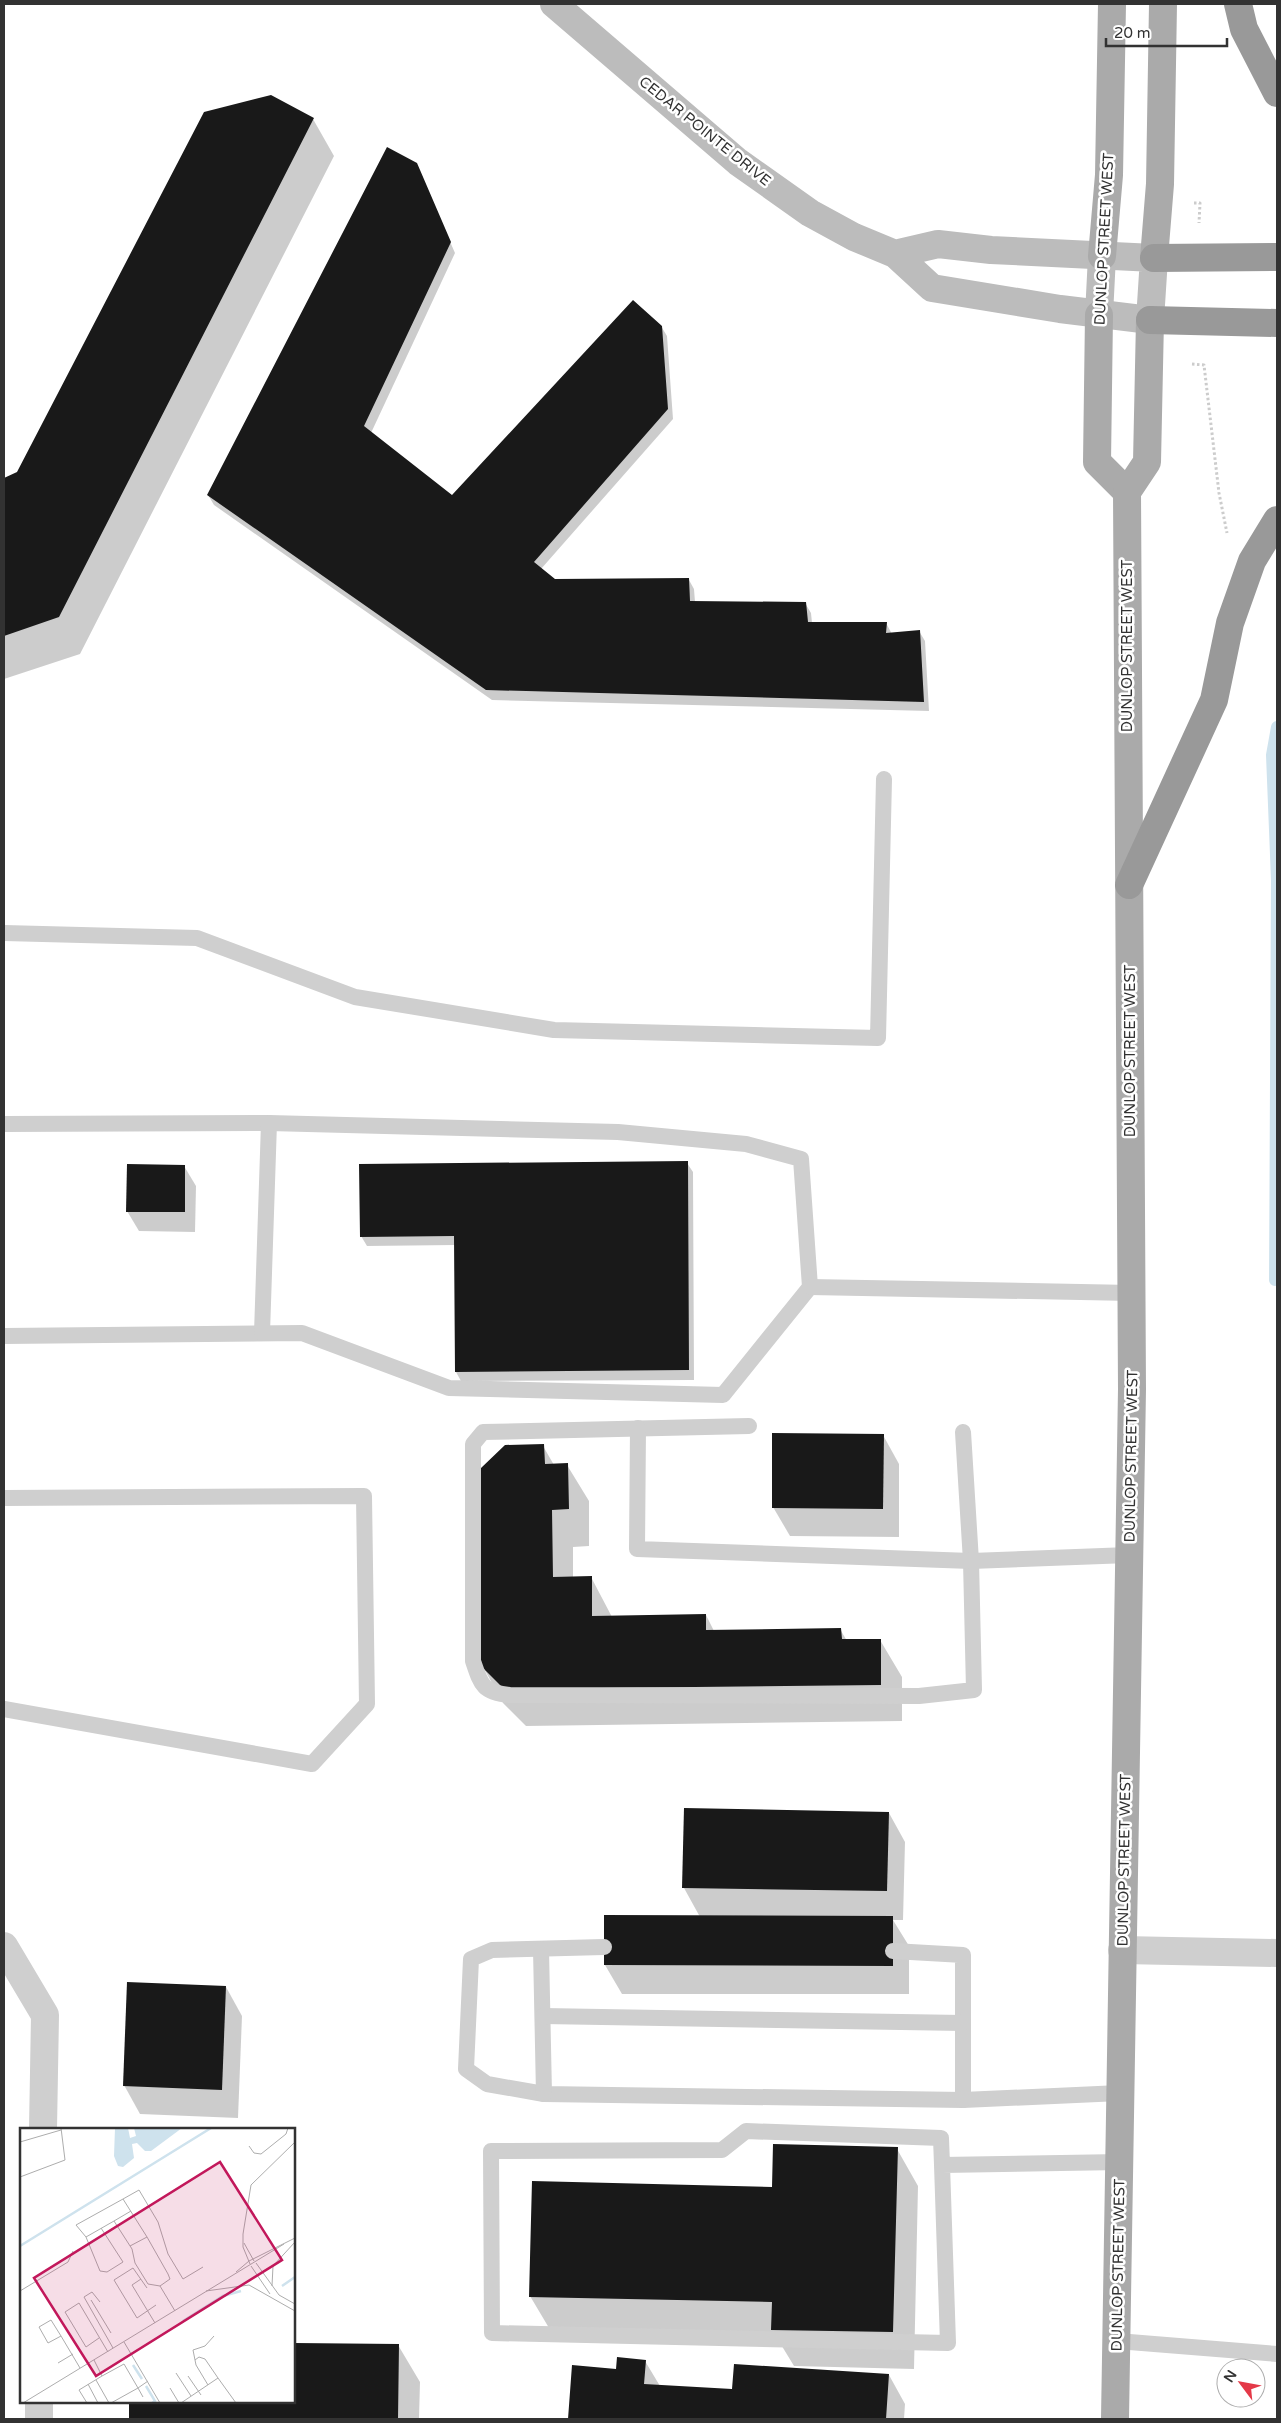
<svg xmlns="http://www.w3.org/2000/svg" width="1281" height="2423" font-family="'Varela Round',sans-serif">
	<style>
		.shadow { fill: #0003 }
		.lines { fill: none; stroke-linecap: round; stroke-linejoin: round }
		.stream { stroke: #cee2ed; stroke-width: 12 }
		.building { fill: #191919 }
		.path { stroke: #ccc; stroke-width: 3; stroke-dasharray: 2.5 2.5; stroke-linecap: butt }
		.lane { stroke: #cfcfcf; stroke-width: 16 }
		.street { stroke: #cfcfcf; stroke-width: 28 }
		.secondary { stroke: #bcbcbc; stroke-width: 28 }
		.primary { stroke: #aaa; stroke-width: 28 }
		.highway { stroke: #999; stroke-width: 28 }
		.labels { text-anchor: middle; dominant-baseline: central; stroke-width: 5; stroke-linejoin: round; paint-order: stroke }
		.street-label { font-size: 15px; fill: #323232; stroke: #fff }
		.inset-river { fill: none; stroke: #cee2ed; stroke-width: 2.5 }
		.inset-road { fill: none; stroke: #adadad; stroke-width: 1 }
		.view { fill: #c2185b; fill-opacity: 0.15; stroke: #c2185b; stroke-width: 2.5 }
		.inset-edge { fill: none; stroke: #323232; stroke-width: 2.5 }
	</style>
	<rect width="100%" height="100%" fill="#fff"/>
	<g class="shadow">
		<polygon points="313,119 334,156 80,654 4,679 4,480 18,473"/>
		<polygon points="416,164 455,253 371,433 452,497 661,326 667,336 673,419 541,569 555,580 689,580 694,589 695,602 805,603 811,613 812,623 886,623 892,634 919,631 925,641 929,711 492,700 214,505 208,495"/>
		<polygon points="687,1163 693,1172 694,1380 461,1381 456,1372 455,1245 367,1246 361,1236"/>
		<polygon points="184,1166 196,1186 195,1232 139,1231 127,1211"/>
		<polygon points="883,1435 899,1464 899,1537 790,1536 773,1507"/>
		<polygon points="543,1446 554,1465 567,1465 589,1501 589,1546 573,1547 573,1577 591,1577 612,1617 706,1615 714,1631 840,1629 847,1641 880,1640 902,1677 902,1721 526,1726 503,1703 482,1665"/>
		<polygon points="889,1813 905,1842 903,1920 893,1920 909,1946 909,1994 622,1994 605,1965 700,1917 684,1888"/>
		<polygon points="226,1987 242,2016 238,2118 140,2114 124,2085"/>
		<polygon points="897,2149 918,2186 914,2369 794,2366 777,2338 552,2333 530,2296 773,2188"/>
		<polygon points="294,2344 398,2345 420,2382 419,2419 130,2419 131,2402 294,2402"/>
		<polygon points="645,2361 660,2386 733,2390 889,2375 905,2404 904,2419 570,2419 573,2367 618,2370"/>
	</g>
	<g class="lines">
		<polyline class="stream" points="1275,1280 1277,880 1272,755 1277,727"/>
	</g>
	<g class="building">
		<polygon points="271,95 314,118 59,617 4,636 4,478 17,472 204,112"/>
		<polygon points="387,147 417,163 451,242 364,426 452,495 633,300 662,326 668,409 534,562 555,579 689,578 690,601 806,602 808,622 887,622 886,633 920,630 924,702 486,690 207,495"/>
		<polygon points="688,1161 689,1370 455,1372 454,1236 360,1237 359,1164"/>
		<polygon points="127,1164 185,1165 185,1212 126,1212"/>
		<polygon points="772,1433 884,1434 883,1509 772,1508"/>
		<polygon points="544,1444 545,1464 568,1463 569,1509 552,1510 553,1577 592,1576 592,1616 706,1614 706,1630 841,1628 842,1639 881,1639 881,1685 504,1689 481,1666 481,1468 505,1445"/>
		<polygon points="684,1808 889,1812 887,1891 682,1888"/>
		<polygon points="604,1915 893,1916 893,1966 604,1965"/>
		<polygon points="127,1982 226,1986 222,2090 123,2086"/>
		<polygon points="773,2144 898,2147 893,2332 771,2330 772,2302 529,2297 532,2181 772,2187"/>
		<polygon points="294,2343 399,2344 398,2419 129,2419 129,2402 294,2402"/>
		<polygon points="617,2357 646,2360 644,2384 732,2389 734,2364 889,2374 886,2419 568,2419 572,2365 616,2369"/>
	</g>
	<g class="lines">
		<g class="path">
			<polyline points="1194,203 1200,203 1199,223"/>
			<polyline points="1192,364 1204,365 1219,493 1227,533"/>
		</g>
		<g class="lane">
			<polyline points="4,933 197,938 355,997 554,1030 878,1038 884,779"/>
			<polyline points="4,1124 269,1123 618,1132 746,1144 801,1159 810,1287 723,1395 449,1388 302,1333 4,1336"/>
			<polyline points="810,1287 1132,1293"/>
			<polyline points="262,1333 269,1123"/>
			<path d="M 749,1426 L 483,1432 L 473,1444 L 473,1661 C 481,1685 483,1693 510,1695 L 919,1696 L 974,1690 L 971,1561 L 963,1432"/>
			<polyline points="638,1428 637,1549 971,1561 1129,1555"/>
			<polyline points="4,1498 364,1496 367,1704 312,1764 4,1709"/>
			<polyline points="604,1947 492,1950 471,1959 466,2069 487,2084 544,2094 963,2100 1120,2093"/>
			<polyline points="541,1949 544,2094"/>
			<polyline points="893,1951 963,1955 963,2100"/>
			<polyline points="543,2016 963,2023"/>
			<polyline points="942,2165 948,2343 492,2333 491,2151 722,2150 746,2131 941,2138 942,2165 1121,2162"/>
			<polyline points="1117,2341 1277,2354"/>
		</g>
		<g class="street">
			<polyline points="4,1946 45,2015 43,2129"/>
			<polyline points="1122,1950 1277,1953"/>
			<polyline points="39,2419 39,2402"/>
		</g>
		<g class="secondary">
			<polyline points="554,4 738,162 810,213 854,237 895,254 932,288 1060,309 1150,320 1154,258 991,250 938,244 895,254"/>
			<polyline points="1099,315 1102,256"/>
		</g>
		<g class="primary">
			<polyline points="1102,256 1109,175 1112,4"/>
			<polyline points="1154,258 1160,184 1163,4"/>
			<polyline points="1099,315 1097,462 1127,492"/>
			<polyline points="1115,2419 1132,1389 1127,492 1147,462 1150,320"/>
		</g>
		<g class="highway">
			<polyline points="1238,4 1244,29 1277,93"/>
			<polyline points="1154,258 1277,257"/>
			<polyline points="1150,320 1277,323"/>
			<polyline points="1129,885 1214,700 1230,623 1252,561 1277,520"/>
		</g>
	</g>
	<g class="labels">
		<g class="street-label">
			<text transform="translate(705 131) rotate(39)">CEDAR POINTE DRIVE</text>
			<text transform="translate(1104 239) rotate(-87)">DUNLOP STREET WEST</text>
			<text transform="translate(1127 646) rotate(-90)">DUNLOP STREET WEST</text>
			<text transform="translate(1130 1051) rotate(-90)">DUNLOP STREET WEST</text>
			<text transform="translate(1131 1456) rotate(-89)">DUNLOP STREET WEST</text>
			<text transform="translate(1124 1860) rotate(-89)">DUNLOP STREET WEST</text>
			<text transform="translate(1118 2265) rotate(-89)">DUNLOP STREET WEST</text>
		</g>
	</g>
	<g transform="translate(20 2128)">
		<rect width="275" height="275" fill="#fff"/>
		<path d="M 95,0 L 108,0 L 110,10 L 116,8 L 114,0 L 162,0 L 131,23 L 125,23 L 117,15 L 112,16 L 114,30 L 103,39 L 98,38 L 94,28 Z" fill="#cee2ed"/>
		<path class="inset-river" d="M 0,118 L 191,0M 262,158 L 275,149M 163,193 L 203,168 L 221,163M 113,237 L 122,251M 126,258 L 135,273 L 132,275"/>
		<path class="inset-road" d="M 0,14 L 41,2M 229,18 L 234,25 L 241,26 L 266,6 L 268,0M 0,49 L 45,32 L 41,0M 103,71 L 119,62 L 138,94 L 148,126 L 163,151 L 183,139M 81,100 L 103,134 L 87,144 L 80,143 L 66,109 L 56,97 L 103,71 L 127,109 L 148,146 L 150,151 L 140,158 L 128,156 L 115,135 L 112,121 L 94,93 L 111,83M 66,109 L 94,93M 224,115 L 234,133M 110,118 L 127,109M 236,135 L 259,167 L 275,176M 230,136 L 223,119 L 223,106 L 231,57 L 275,14M 231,138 L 250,166M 216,144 L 229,133 L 275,110M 121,151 L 112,157 L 135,195M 140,158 L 155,183M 252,158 L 253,138 L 275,114M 127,160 L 113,140 L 94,152 L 117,190 L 136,177M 0,163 L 48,134 L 53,123M 186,163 L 229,157 L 275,183M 71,172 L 91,205M 80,174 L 72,164 L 64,169 L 93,220M 41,208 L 31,192 L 19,199 L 28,215 L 41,208 L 60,240M 79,210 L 66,219 L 45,184 L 59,175 L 88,224M 104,214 L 140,275M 175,232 L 173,222 L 185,218 L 194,208M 38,235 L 53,226M 156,245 L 171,268M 82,248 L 104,236 L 118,260 L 91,275M 168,248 L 181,267M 76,252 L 89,275M 68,256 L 78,275M 188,257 L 176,237 L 175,232 L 179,229 L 185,231 L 198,250M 150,260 L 159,275M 123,269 L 118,260 L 128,253M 3,275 L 264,116M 67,275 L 59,262 L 82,248 L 74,232M 161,275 L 198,250 L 216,275"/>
		<path class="view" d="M 200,34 L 262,132 L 76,248 L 14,150 Z"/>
		<rect width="275" height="275" class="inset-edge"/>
	</g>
	<rect width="1281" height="2423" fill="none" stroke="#323232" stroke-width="10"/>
	<g transform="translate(1241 2383) rotate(302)"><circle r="24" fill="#ffffff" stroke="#adadad"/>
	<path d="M0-4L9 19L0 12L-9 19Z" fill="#e43948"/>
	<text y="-8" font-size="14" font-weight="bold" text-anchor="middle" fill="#323232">N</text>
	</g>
	<path d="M1106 38v8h121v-8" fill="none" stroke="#323232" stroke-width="2.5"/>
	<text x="1114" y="38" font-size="15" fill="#323232" stroke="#ffffff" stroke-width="4" paint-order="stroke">20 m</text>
</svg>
